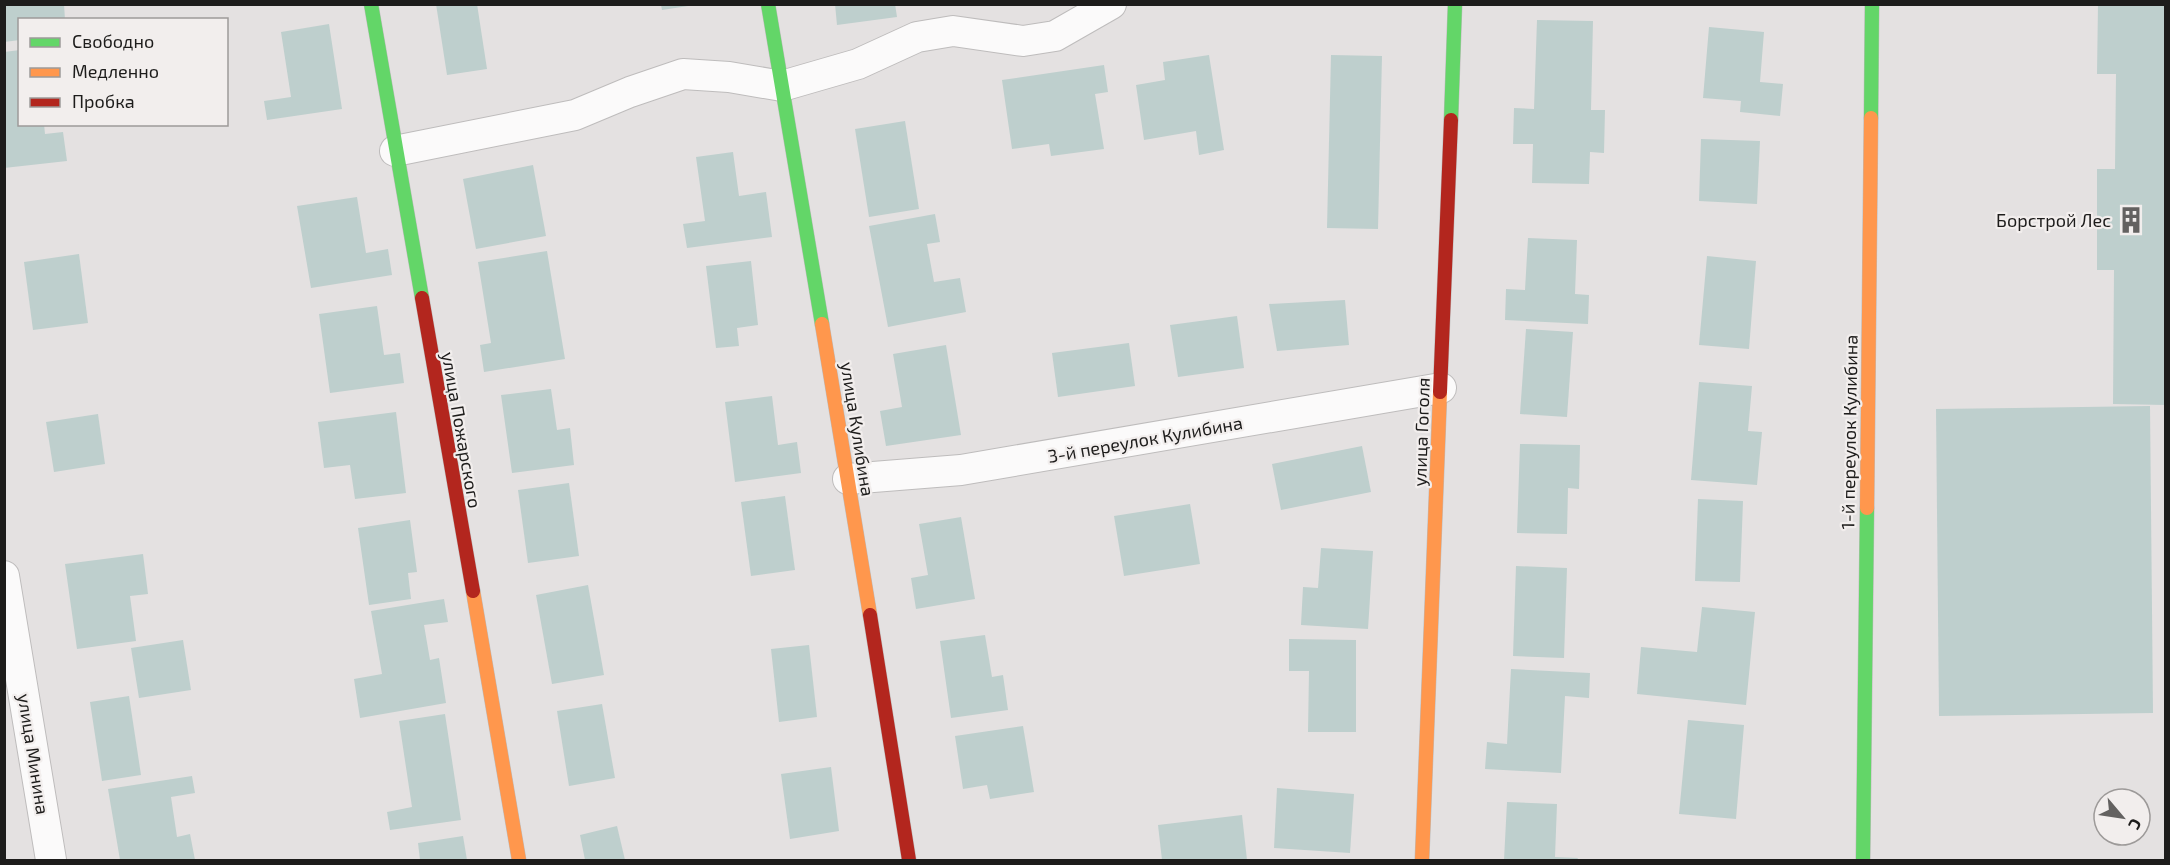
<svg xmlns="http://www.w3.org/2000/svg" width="2170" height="865" font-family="'Exo 2',sans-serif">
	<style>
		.building { fill: #becfcd }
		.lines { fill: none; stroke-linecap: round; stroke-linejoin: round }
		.street-casing { stroke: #bebcbc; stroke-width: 32 }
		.fast-casing { stroke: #bebcbc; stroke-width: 15 }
		.slow-casing { stroke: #bebcbc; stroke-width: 15 }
		.jam-casing { stroke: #bebcbc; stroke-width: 15 }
		.street { stroke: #fbfafa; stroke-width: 30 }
		.fast { stroke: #63d668; stroke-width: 14 }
		.slow { stroke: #ff974d; stroke-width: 14 }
		.jam { stroke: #b3261e; stroke-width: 14 }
		.labels { text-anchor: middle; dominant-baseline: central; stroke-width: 4.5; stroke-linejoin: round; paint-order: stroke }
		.poi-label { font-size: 18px; fill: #1d1c1b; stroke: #f2eeed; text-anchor: end }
		.street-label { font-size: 18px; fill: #1d1c1b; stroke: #f2eeed }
	</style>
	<rect width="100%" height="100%" fill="#e4e1e1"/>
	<g class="building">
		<polygon points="4,4 64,4 65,20 20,20 20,40 4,42"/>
		<polygon points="436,4 477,4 487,69 447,75"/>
		<polygon points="835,4 895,4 897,17 837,25"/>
		<polygon points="2098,4 2166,4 2166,405 2113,404 2114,270 2097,270 2097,169 2115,169 2116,74 2097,74"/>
		<polygon points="661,5 688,5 688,6 662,10"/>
		<polygon points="1537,20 1593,21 1591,110 1605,110 1604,153 1590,152 1589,184 1532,183 1533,144 1513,144 1514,108 1534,109"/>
		<polygon points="329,24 342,109 267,120 264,101 291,97 281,32"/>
		<polygon points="1709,27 1764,32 1760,82 1783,84 1780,116 1740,112 1741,101 1703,98"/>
		<polygon points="20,50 20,124 44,124 45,134 63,132 67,161 4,168 4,52"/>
		<polygon points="1209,55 1224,150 1199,155 1196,131 1144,140 1136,85 1165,80 1163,62"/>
		<polygon points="1331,55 1382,56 1378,229 1327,228"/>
		<polygon points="1104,65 1108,92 1095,94 1104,149 1051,156 1049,144 1012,149 1002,80"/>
		<polygon points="905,121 919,209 869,217 855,129"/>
		<polygon points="1701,139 1760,141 1757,204 1699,201"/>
		<polygon points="733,152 739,196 766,192 772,237 687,248 683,224 705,221 696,157"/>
		<polygon points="533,165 546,236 476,249 463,179"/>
		<polygon points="357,197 366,253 388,249 392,275 311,288 297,206"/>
		<polygon points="935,214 940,242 927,244 934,282 960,278 966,312 888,327 869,226"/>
		<polygon points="1528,238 1577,240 1575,294 1589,295 1588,324 1505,320 1506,289 1525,290"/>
		<polygon points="547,251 565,359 484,372 480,345 491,343 478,262"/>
		<polygon points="79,254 88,323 33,330 24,262"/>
		<polygon points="1707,256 1756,261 1749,349 1699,345"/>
		<polygon points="751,261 758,325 737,328 739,346 716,348 706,266"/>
		<polygon points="1345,300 1349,345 1277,351 1269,304"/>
		<polygon points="377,306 384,355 400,353 404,383 330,393 319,314"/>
		<polygon points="1237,316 1244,368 1178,377 1170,325"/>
		<polygon points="1526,329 1573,332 1567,417 1520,414"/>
		<polygon points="1129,343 1135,386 1058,397 1052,353"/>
		<polygon points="946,345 961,435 886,446 880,411 902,407 893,354"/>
		<polygon points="1699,382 1752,386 1748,431 1762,432 1757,485 1691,480"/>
		<polygon points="551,389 557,430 570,428 574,465 512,473 501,395"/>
		<polygon points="772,396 778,445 797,442 801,473 735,482 725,402"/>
		<polygon points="2150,406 2153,713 1939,716 1936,409"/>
		<polygon points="396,412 406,493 355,499 350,465 324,468 318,422"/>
		<polygon points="98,414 105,464 54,472 46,422"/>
		<polygon points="1520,444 1580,445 1579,489 1568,488 1567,534 1517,533"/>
		<polygon points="1362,446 1371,492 1281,510 1272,464"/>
		<polygon points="569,483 579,556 528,563 518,490"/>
		<polygon points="785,496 795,570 751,576 741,502"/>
		<polygon points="1698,499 1743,501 1740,582 1695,581"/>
		<polygon points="1190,504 1200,564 1124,576 1114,516"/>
		<polygon points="961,517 975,599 916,609 911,578 928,575 919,524"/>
		<polygon points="410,520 417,572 408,573 411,599 369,605 358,528"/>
		<polygon points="1321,548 1373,551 1368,629 1301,625 1303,587 1318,588"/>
		<polygon points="143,554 148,594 130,596 136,641 77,649 65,564"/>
		<polygon points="1516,566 1567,568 1564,658 1513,656"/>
		<polygon points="588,585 604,675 552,684 536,595"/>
		<polygon points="444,599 448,622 424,625 430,660 439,658 446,703 360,718 354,679 382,674 371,611"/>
		<polygon points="1702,607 1755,612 1746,705 1637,694 1641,647 1697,652"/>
		<polygon points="985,635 992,677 1003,675 1008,710 951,718 940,641"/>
		<polygon points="1289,639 1356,640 1356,732 1308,732 1309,671 1289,671"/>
		<polygon points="183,640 191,690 139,698 131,648"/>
		<polygon points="809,645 817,717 779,722 771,649"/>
		<polygon points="1511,669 1590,673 1589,698 1565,696 1561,773 1485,769 1487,742 1507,744"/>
		<polygon points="129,696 141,775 102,781 90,702"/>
		<polygon points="602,704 615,778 569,786 557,711"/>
		<polygon points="445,714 461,820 390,830 387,812 412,807 399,721"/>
		<polygon points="1688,720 1744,725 1736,819 1679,814"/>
		<polygon points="1023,726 1034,792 990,799 987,785 963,789 955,736"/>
		<polygon points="831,767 839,831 790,839 781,774"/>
		<polygon points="192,776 195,793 171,797 177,837 190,834 195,860 120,860 108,789"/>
		<polygon points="1277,788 1354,794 1350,853 1274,848"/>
		<polygon points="1507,802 1557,804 1555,857 1578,858 1577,860 1504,860"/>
		<polygon points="1242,815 1247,860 1162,860 1158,825"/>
		<polygon points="617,826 625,860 585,860 580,835"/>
		<polygon points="463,836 467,860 420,860 418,843"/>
	</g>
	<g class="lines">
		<defs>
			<g id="street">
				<polyline points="395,151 575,115 630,92 683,74 729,77 782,86 858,64 917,37 953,31 1023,41 1055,36 1111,4"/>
				<polyline points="848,479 961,470 1441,388"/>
				<polyline points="4,576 51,860"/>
			</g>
			<g id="fast">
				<polyline points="371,4 422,298"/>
				<polyline points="768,4 822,324"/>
				<polyline points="1871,118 1872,4"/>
				<polyline points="1451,120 1455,4"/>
				<polyline points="1863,860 1867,508"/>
			</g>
			<g id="slow">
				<polyline points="822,324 870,615"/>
				<polyline points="1867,508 1871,118"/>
				<polyline points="473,591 519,860"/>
				<polyline points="1422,860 1440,392"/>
			</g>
			<g id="jam">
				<polyline points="422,298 473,591"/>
				<polyline points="1440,392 1451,120"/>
				<polyline points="870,615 909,860"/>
			</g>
		</defs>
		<use href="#street" class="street-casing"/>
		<use href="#fast" class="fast-casing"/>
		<use href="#slow" class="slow-casing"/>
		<use href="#jam" class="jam-casing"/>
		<use href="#street" class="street"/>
		<use href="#fast" class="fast"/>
		<use href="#slow" class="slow"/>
		<use href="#jam" class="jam"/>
	</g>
	<defs>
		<symbol id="building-bare" viewBox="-9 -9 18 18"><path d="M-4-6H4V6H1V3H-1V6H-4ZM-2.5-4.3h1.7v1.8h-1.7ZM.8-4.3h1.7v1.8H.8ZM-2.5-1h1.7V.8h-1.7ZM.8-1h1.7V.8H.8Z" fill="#636160" stroke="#f2eeed" stroke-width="2.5" paint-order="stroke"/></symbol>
	</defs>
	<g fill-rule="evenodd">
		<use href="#building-bare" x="2112" y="201" width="38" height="38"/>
	</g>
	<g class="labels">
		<g class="poi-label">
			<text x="2111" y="220">Борстрой Лес</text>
		</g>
		<g class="street-label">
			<text transform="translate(858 429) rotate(81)">улица Кулибина</text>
			<text transform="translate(462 430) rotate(80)">улица Пожарского</text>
			<text transform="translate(1421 432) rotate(-88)">улица Гоголя</text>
			<text transform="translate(1849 432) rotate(-89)">1-й переулок Кулибина</text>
			<text transform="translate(1145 439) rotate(-10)">3-й переулок Кулибина</text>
			<text transform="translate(34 754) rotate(81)">улица Минина</text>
		</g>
	</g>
	<rect width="2170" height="865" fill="none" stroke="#1d1c1b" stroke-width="12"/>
	<rect x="18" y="18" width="210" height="108" fill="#f2eeed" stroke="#9d9a99" stroke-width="1.5"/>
	<rect x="30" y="38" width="30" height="9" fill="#63d668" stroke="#9d9a99" stroke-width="1.5"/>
	<text x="72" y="48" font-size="18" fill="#1d1c1b">Свободно</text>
	<rect x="30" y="68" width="30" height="9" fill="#ff974d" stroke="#9d9a99" stroke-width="1.5"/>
	<text x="72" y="78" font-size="18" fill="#1d1c1b">Медленно</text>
	<rect x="30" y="98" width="30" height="9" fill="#b3261e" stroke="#9d9a99" stroke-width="1.5"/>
	<text x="72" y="108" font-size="18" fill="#1d1c1b">Пробка</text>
	<g transform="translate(2122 817) rotate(119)"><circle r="28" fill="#f2eeed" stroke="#9d9a99" stroke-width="1.5"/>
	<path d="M0-4.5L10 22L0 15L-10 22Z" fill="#636160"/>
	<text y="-9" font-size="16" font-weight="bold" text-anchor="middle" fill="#1d1c1b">С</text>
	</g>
</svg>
